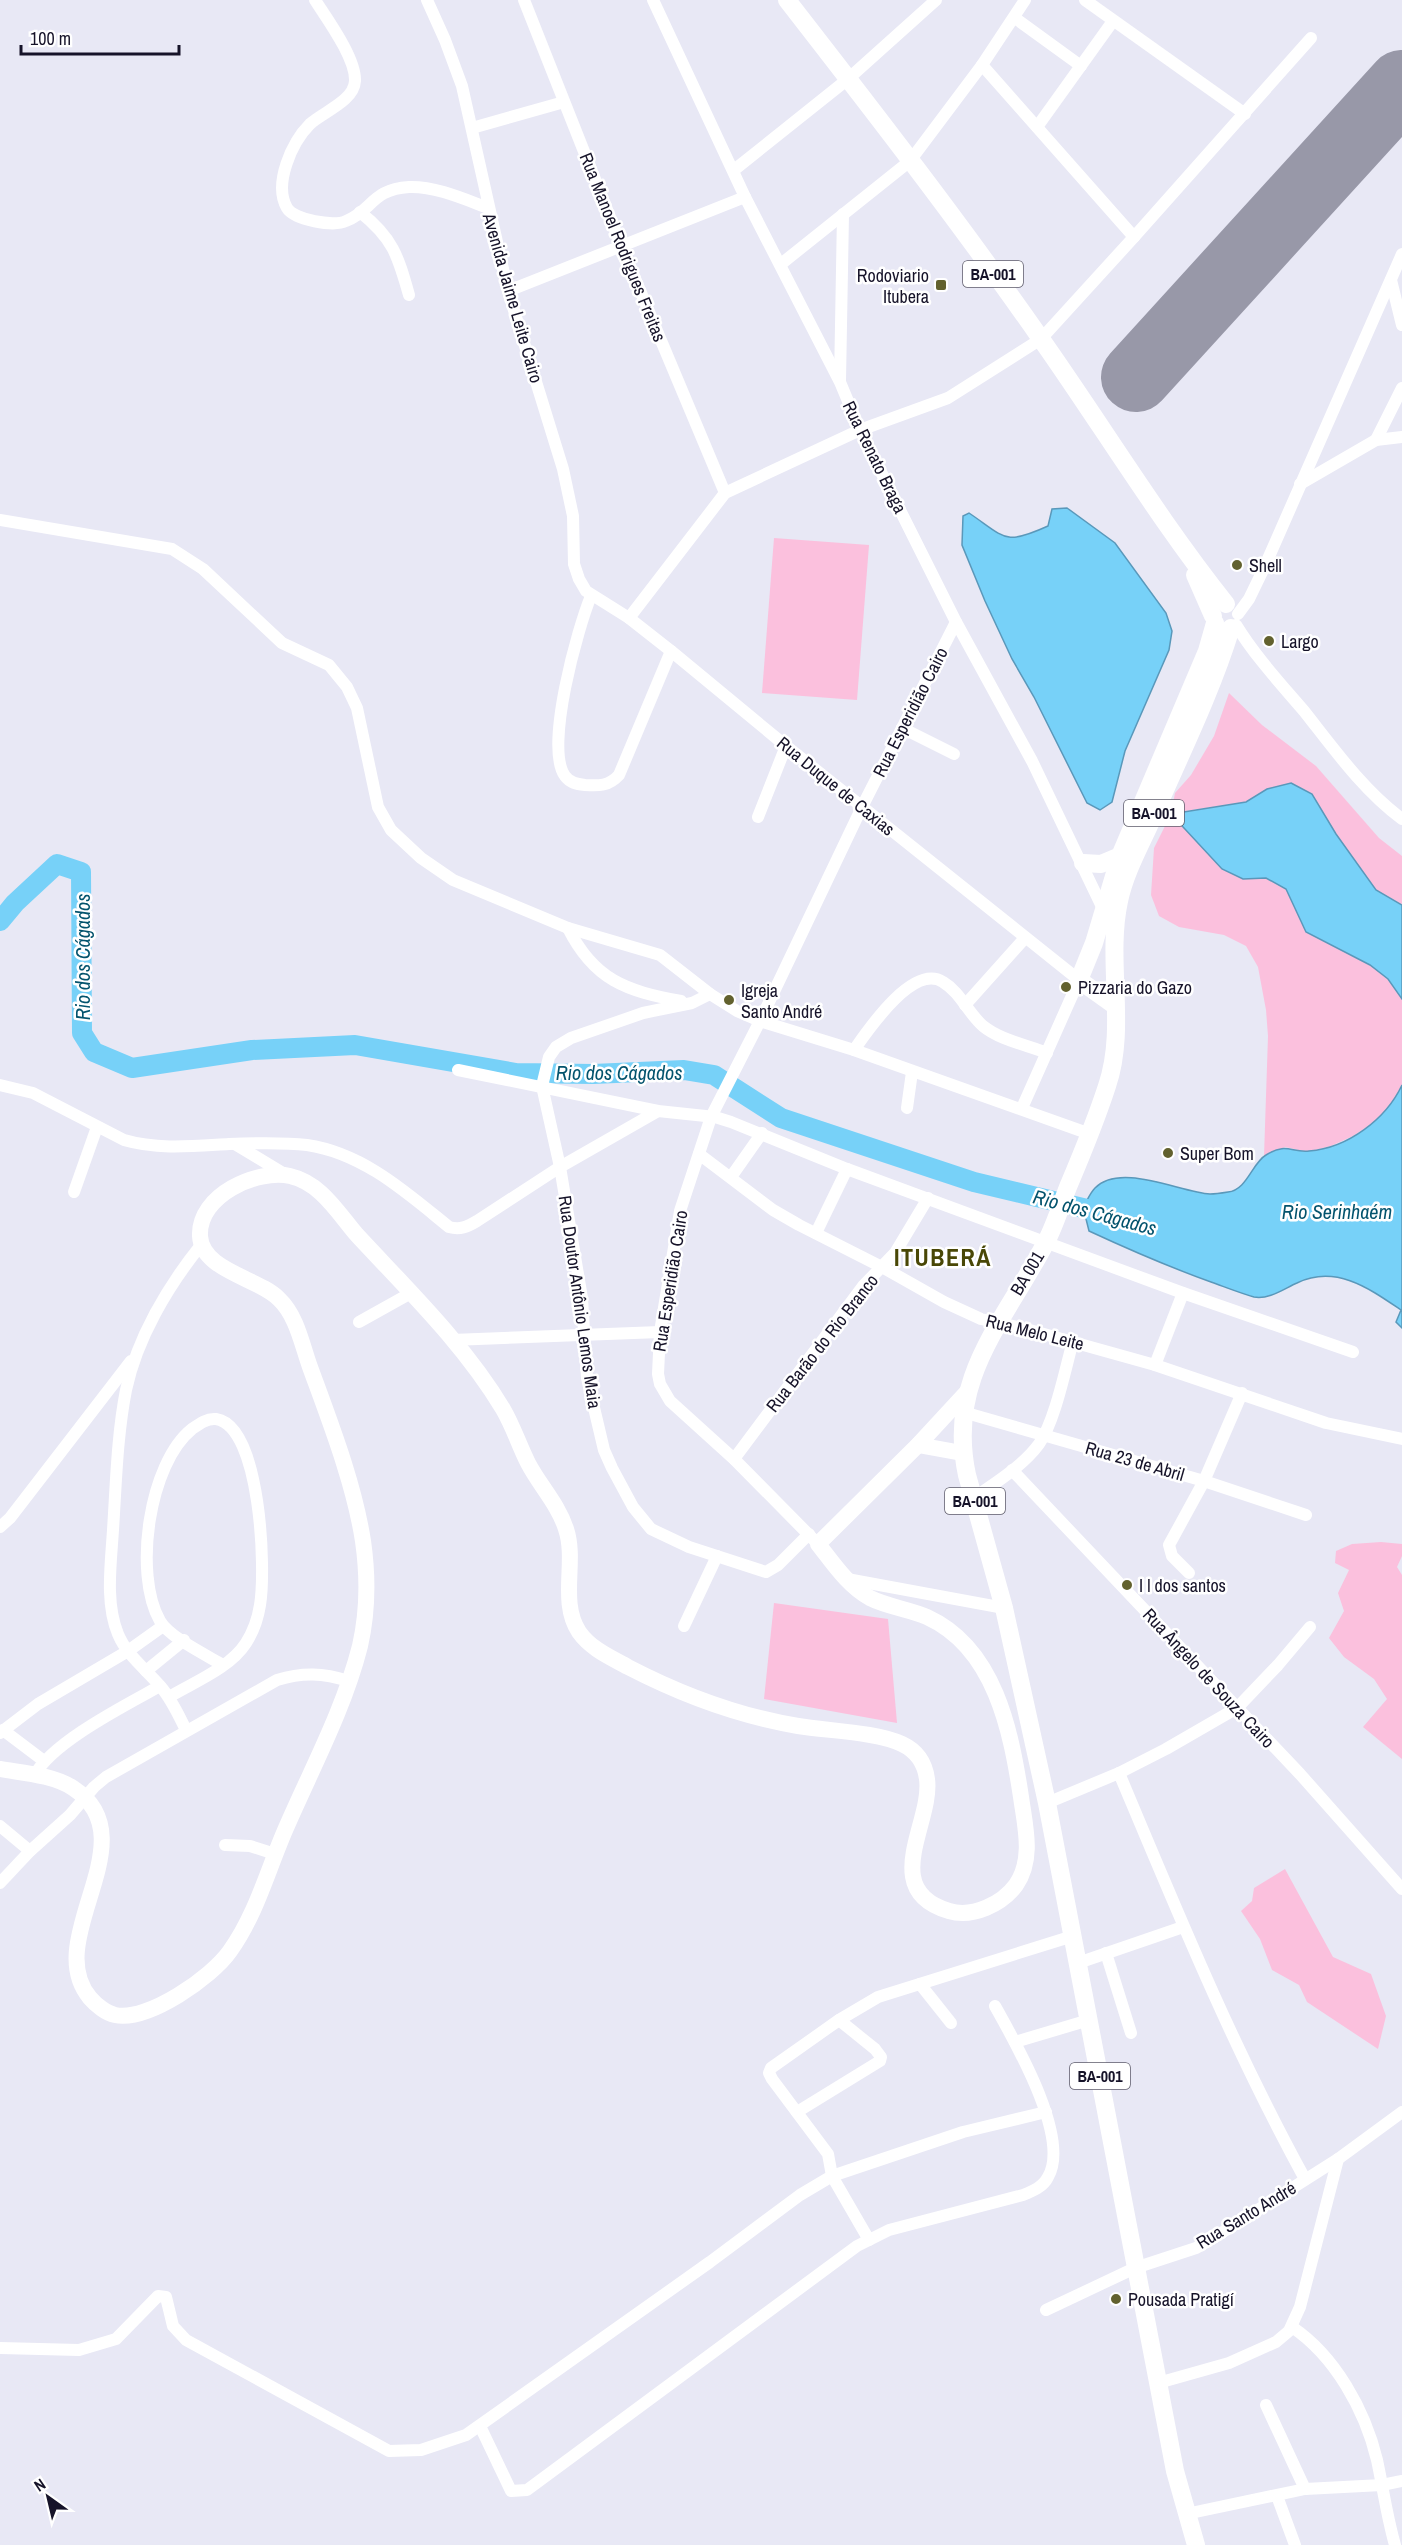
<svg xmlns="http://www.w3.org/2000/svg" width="1402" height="2545" font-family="'Archivo Narrow',sans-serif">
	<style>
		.green { fill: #fbc0dd }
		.water { fill: #77d1f8; stroke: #5a98ba; stroke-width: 1.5 }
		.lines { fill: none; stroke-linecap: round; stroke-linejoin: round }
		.river { stroke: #77d1f8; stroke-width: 20 }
		.runway { stroke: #9898a8; stroke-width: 70 }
		.minor { stroke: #fff; stroke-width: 12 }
		.secondary { stroke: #fff; stroke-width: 16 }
		.primary { stroke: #fff; stroke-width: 18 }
		.poi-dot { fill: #62612e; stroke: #fff; stroke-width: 2 }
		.labels { text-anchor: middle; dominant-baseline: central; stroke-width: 5; stroke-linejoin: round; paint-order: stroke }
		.shield { fill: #fff; stroke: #5c5a69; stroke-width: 1.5 }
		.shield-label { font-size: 16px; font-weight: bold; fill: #161329 }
		.street-label { font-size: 18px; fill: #161329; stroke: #fff }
		.poi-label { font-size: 18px; fill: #161329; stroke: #fff; text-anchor: start }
		.water-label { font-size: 20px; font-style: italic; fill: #03536d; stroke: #fff }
		.district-label { font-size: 24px; font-weight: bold; letter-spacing: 1.5px; fill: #494706; stroke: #fff }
	</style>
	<rect width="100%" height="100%" fill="#e8e8f5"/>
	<g class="green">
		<polygon points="774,538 869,545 857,700 762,693"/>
		<polygon points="1229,693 1262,725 1316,766 1379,838 1402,856 1402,905 1376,890 1336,834 1312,795 1267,789 1246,802 1172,813 1243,879 1265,878 1286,889 1306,932 1370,965 1388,979 1402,999 1402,1085 1389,1107 1373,1123 1353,1136 1331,1146 1307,1152 1285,1147 1264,1156 1268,1036 1266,1010 1258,967 1246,946 1224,935 1179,927 1159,916 1151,895 1154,848 1171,814 1175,793 1191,775 1214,736"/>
		<polygon points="1381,1542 1402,1544 1402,1556 1397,1567 1402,1575 1402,1759 1363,1727 1387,1699 1374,1679 1344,1657 1329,1638 1344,1611 1338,1593 1349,1570 1335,1563 1336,1551 1352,1544"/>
		<polygon points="774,1603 888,1619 897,1723 764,1699"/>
		<polygon points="1285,1869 1333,1957 1371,1974 1386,2016 1378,2049 1307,2002 1299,1985 1272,1970 1260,1939 1241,1911 1252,1901 1254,1888"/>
	</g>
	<g class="water">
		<path d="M 1067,508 L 1115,543 L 1166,613 L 1172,631 L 1169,650 L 1125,751 L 1112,802 L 1100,810 L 1087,803 L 1034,697 L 1012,659 L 985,601 L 962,545 L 963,516 L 969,513 C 1006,538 1004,546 1048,526 L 1052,509 Z"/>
		<polygon points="1291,783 1312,794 1336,834 1376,890 1402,905 1402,999 1388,979 1370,965 1306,932 1286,889 1266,878 1243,879 1222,869 1171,814 1246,802 1267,789"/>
		<path d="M 1402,1085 L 1402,1328 L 1396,1322 L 1401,1310 C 1370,1289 1336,1264 1297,1283 C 1285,1288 1269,1300 1254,1297 C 1240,1293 1225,1287 1211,1282 C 1169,1267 1130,1250 1089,1231 L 1083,1207 C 1087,1201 1090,1193 1095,1188 C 1120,1162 1180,1192 1210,1194 C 1215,1194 1222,1193 1228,1192 C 1247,1190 1252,1163 1266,1155 C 1287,1142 1291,1153 1309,1151 C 1348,1148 1386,1119 1402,1085 Z"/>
	</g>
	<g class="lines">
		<polyline class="river" points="0,921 15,903 57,864 81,872 82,1033 94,1052 132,1068 252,1050 355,1045 516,1073 593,1074 684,1070 714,1075 781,1118 974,1182 1108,1214"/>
		<polyline class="runway" points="1136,377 1402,85"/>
		<g class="minor">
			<path d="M 315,0 C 327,19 356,58 355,81 C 354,101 323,112 310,124 C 292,142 273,184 287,208 C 294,220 334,227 346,221 C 372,211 372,189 409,187 C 435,186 464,199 488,208"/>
			<polyline points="427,0 445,40 462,86 508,291 563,469 573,516 574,564 579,579 586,591 629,618 671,651 786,746 1079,980 1022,1108"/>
			<polyline points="524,0 621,245 725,493"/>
			<polyline points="653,0 745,197 840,382 860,430 956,622 1032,761 1104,911"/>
			<polyline points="1085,0 1245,114"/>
			<polyline points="1015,18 1081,66"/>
			<polyline points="982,65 1134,237"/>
			<polyline points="1037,127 1113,21"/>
			<polyline points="472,128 564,102"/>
			<polyline points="734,170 848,79 936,0"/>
			<path d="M 360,212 C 393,238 398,256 409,295"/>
			<polyline points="781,264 910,161 982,65 1025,0"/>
			<polyline points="1391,280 1402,325"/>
			<polyline points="508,291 745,197"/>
			<polyline points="840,381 843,214"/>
			<polyline points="1376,440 1402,388"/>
			<polyline points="1300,484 1376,440 1402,437"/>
			<polyline points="0,520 172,549 203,569 282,643 329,665 347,687 357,708 378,807 391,830 421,858 453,880 568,928 660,955 710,994 737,1011 760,1021 854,1050 1090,1134"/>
			<path d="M 591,596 C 578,627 544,748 565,776 C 570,783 577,784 585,785 C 599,786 609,786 619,775 L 671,651"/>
			<polyline points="1238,614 1249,599 1264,568 1402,254"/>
			<polyline points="629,618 725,493 860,430 948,398 1041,339 1134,237 1311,38"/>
			<path d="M 1236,625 C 1255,656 1280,683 1304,711 C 1334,749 1363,790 1402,819"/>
			<polyline points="902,728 954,754"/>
			<polyline points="758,817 786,746"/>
			<path d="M 568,928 C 594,980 626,991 681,1001"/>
			<polyline points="710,994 692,1003 643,1013 571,1038 556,1047 549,1057 542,1086 560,1167 582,1298 587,1378 604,1450 612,1468 633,1507 651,1529 689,1547 766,1572 778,1565 809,1534"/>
			<polyline points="965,1005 1025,938"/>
			<path d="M 854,1050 C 868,1030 913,963 943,982 C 960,992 968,1013 983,1026 C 1000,1040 1027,1045 1047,1053"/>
			<polyline points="458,1070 658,1111 715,1117 731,1122 847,1169 1183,1293 1353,1352"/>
			<path d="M 0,1085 L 33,1093 L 124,1140 C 158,1150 194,1146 229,1144 C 255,1143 281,1142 307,1145 C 363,1153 407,1193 449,1227 C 460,1230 467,1227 477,1221 L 560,1167 L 658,1111"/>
			<polyline points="907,1108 912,1072"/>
			<polyline points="235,1144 286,1175"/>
			<polyline points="699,1154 773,1210 799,1225 882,1267 944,1302 981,1319 1026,1329 1155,1365 1326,1423 1402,1439"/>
			<polyline points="731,1177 762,1133"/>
			<polyline points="74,1192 97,1127"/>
			<polyline points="816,1233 847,1169"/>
			<polyline points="359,1322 411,1293"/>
			<polyline points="452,1340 660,1332"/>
			<polyline points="1155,1365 1183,1293"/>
			<polyline points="963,1412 1204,1481 1306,1515"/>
			<polyline points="734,1459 863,1286 895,1253 928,1198"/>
			<polyline points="1012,1470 1300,1774 1402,1889"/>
			<path d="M 974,1498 C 996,1482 1023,1466 1039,1444 C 1055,1421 1065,1370 1073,1341"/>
			<polyline points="0,1527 10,1518 131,1361"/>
			<polyline points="818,1544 734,1459 670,1401 660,1384 658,1374 660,1332 680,1211 711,1117 760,1021 862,807 956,622"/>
			<polyline points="1189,1573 1172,1556 1169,1545 1204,1481 1242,1393"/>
			<polyline points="847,1579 1004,1608"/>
			<polyline points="684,1626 717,1556"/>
			<polyline points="146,1671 184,1640"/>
			<path d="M 169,1697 C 194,1682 230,1668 246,1643 C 253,1632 258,1618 260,1605 C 266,1570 261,1426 216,1419 C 207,1418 199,1424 192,1429 C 149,1463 133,1574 160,1621 C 169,1637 206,1655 223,1665"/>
			<polyline points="3,1730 44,1761"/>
			<path d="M 186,1730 C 179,1716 172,1700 161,1687 C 147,1670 127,1656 118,1634 C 105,1603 111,1563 113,1530 C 116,1484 117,1436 126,1390 C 137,1338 168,1286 201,1245"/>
			<polyline points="0,1733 38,1704 128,1651 163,1626"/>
			<path d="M 1119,1773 C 1177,1911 1233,2048 1305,2179"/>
			<path d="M 34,1776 C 52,1742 126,1705 160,1686"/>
			<polyline points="1047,1803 1119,1773 1166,1749 1237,1708 1278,1665 1310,1627"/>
			<polyline points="0,1826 30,1851"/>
			<polyline points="225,1845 250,1846 275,1854"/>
			<path d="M 0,1883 L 30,1851 L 70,1815 L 94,1787 L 106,1777 L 277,1680 C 303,1672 323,1673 349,1681"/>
			<polyline points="1106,1953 1131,2033"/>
			<polyline points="1078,1963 1183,1927"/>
			<polyline points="920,1984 951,2023"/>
			<polyline points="1015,2042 1089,2020"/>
			<polyline points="797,2112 880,2061 881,2057 875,2049 839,2020"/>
			<polyline points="869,2240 832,2176 828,2154 772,2079 769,2073 771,2068 839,2020 878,1997 1073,1936"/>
			<polyline points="1046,2310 1135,2268 1196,2248 1215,2237 1338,2159 1402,2112"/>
			<path d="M 1292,2327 C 1335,2356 1365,2410 1377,2460 C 1383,2488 1387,2517 1395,2545"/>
			<polyline points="0,2348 79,2350 116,2339 158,2296 166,2297 173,2326 186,2340 389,2451 421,2450 466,2435 710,2262 800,2195 832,2176 963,2132 1046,2112"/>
			<polyline points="1158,2383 1229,2363 1276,2342 1289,2331 1300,2307 1338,2159"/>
			<polyline points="1266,2405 1305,2489"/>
			<path d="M 480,2426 L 511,2491 L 527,2490 L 857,2246 L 889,2230 L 1023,2195 C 1033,2191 1043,2187 1048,2177 C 1071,2138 1015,2042 995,2006"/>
			<polyline points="1277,2496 1295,2545"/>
			<polyline points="1186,2514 1305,2489 1382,2485 1402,2481"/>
		</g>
		<g class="secondary">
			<polyline points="918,1445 962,1453"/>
			<path d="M 0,1769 C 23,1773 53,1775 73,1788 C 151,1839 40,1939 90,1998 C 96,2005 106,2013 115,2015 C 148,2022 212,1977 230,1951 C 256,1915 268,1869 286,1828 C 312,1768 344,1709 360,1646 C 368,1611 368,1576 363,1541 C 354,1483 330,1422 310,1367 C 302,1345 297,1316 279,1299 C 259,1278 202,1271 200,1236 C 198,1195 257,1169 290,1176 C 321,1183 338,1213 357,1235 C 408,1290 464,1344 503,1409 C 513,1426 519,1445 528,1463 C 540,1486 558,1504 566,1529 C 577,1562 559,1601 579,1632 C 591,1649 610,1657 628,1667 C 682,1695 738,1716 798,1726 C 828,1731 877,1732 902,1744 C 917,1751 925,1764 927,1779 C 933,1822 878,1890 949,1911 C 973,1918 1002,1904 1016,1885 C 1034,1859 1025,1826 1021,1797 C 1011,1731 995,1648 927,1617 C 909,1609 888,1607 870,1598 C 848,1586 833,1563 818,1544 L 918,1445 L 967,1392"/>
		</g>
		<g class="primary">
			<path d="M 787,0 C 874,112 960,223 1041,339 C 1103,427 1159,520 1226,604"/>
			<polyline points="1195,575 1213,616"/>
			<polyline points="1083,863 1101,864 1120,856"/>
			<polyline points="1114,1005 1079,980 1094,943 1120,856 1207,651 1215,623"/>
			<path d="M 1196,2545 L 1175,2471 L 1047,1803 L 1004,1608 L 967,1475 C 946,1378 1005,1321 1046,1242 C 1055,1225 1061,1205 1068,1187 C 1082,1154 1096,1120 1107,1086 C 1127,1028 1106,961 1119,901 C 1125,872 1141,844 1153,817 C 1180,755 1211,693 1231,628"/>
		</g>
	</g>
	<g class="poi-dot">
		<rect x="935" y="279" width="12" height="12" rx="3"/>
		<circle cx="1237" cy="565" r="6"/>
		<circle cx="1269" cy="641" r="6"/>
		<circle cx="1066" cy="987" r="6"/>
		<circle cx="729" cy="1000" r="6"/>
		<circle cx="1168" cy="1153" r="6"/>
		<circle cx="1127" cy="1585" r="6"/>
		<circle cx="1116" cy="2299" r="6"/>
	</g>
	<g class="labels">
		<g class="shield">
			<rect x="963" y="261" width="60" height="26" rx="4.5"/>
			<rect x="1124" y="800" width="60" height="26" rx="4.5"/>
			<rect x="945" y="1488" width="60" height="26" rx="4.5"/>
			<rect x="1070" y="2063" width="60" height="26" rx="4.5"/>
		</g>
		<g class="shield-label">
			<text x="993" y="274">BA-001</text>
			<text x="1154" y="813">BA-001</text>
			<text x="975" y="1501">BA-001</text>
			<text x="1100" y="2076">BA-001</text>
		</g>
		<g class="street-label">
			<text transform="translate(623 247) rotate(68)">Rua Manoel Rodrigues Freitas</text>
			<text transform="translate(513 298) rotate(74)">Avenida Jaime Leite Cairo</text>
			<text transform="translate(875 457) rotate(64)">Rua Renato Braga</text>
			<text transform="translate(910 712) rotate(-63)">Rua Esperidião Cairo</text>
			<text transform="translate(836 786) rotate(39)">Rua Duque de Caxias</text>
			<text transform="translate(1027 1273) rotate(-59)">BA 001</text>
			<text transform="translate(670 1281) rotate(-81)">Rua Esperidião Cairo</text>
			<text transform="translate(580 1302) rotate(82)">Rua Doutor Antônio Lemos Maia</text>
			<text transform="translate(1035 1332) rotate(14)">Rua Melo Leite</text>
			<text transform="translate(822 1343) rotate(-52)">Rua Barão do Rio Branco</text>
			<text transform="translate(1135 1461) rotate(16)">Rua 23 de Abril</text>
			<text transform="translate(1209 1678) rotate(47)">Rua Ângelo de Souza Cairo</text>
			<text transform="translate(1246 2215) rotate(-31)">Rua Santo André</text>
		</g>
		<g class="poi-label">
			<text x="929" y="275" text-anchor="end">Rodoviario<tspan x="929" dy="21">Itubera</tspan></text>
			<text x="1249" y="565">Shell</text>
			<text x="1281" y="641">Largo</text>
			<text x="1078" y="987">Pizzaria do Gazo</text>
			<text x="741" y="990">Igreja<tspan x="741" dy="21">Santo André</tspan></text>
			<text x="1180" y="1153">Super Bom</text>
			<text x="1139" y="1585">I l dos santos</text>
			<text x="1128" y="2299">Pousada Pratigí</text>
		</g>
		<g class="water-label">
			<text transform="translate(82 957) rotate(-90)">Rio dos Cágados</text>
			<text x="619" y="1072">Rio dos Cágados</text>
			<text x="1337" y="1211">Rio Serinhaém</text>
			<text transform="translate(1095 1212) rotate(15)">Rio dos Cágados</text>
		</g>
		<g class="district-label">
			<text x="943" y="1257">ITUBERÁ</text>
		</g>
	</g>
	<g transform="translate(48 2497) rotate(326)" stroke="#ffffff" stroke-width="4.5" paint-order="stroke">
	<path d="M0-4.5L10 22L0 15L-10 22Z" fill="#161329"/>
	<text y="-9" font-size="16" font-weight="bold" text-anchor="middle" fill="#161329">N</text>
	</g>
	<path d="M21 45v9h158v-9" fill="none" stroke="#161329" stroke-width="3"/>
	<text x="30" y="45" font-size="18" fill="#161329" stroke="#ffffff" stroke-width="4.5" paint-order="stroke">100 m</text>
</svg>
